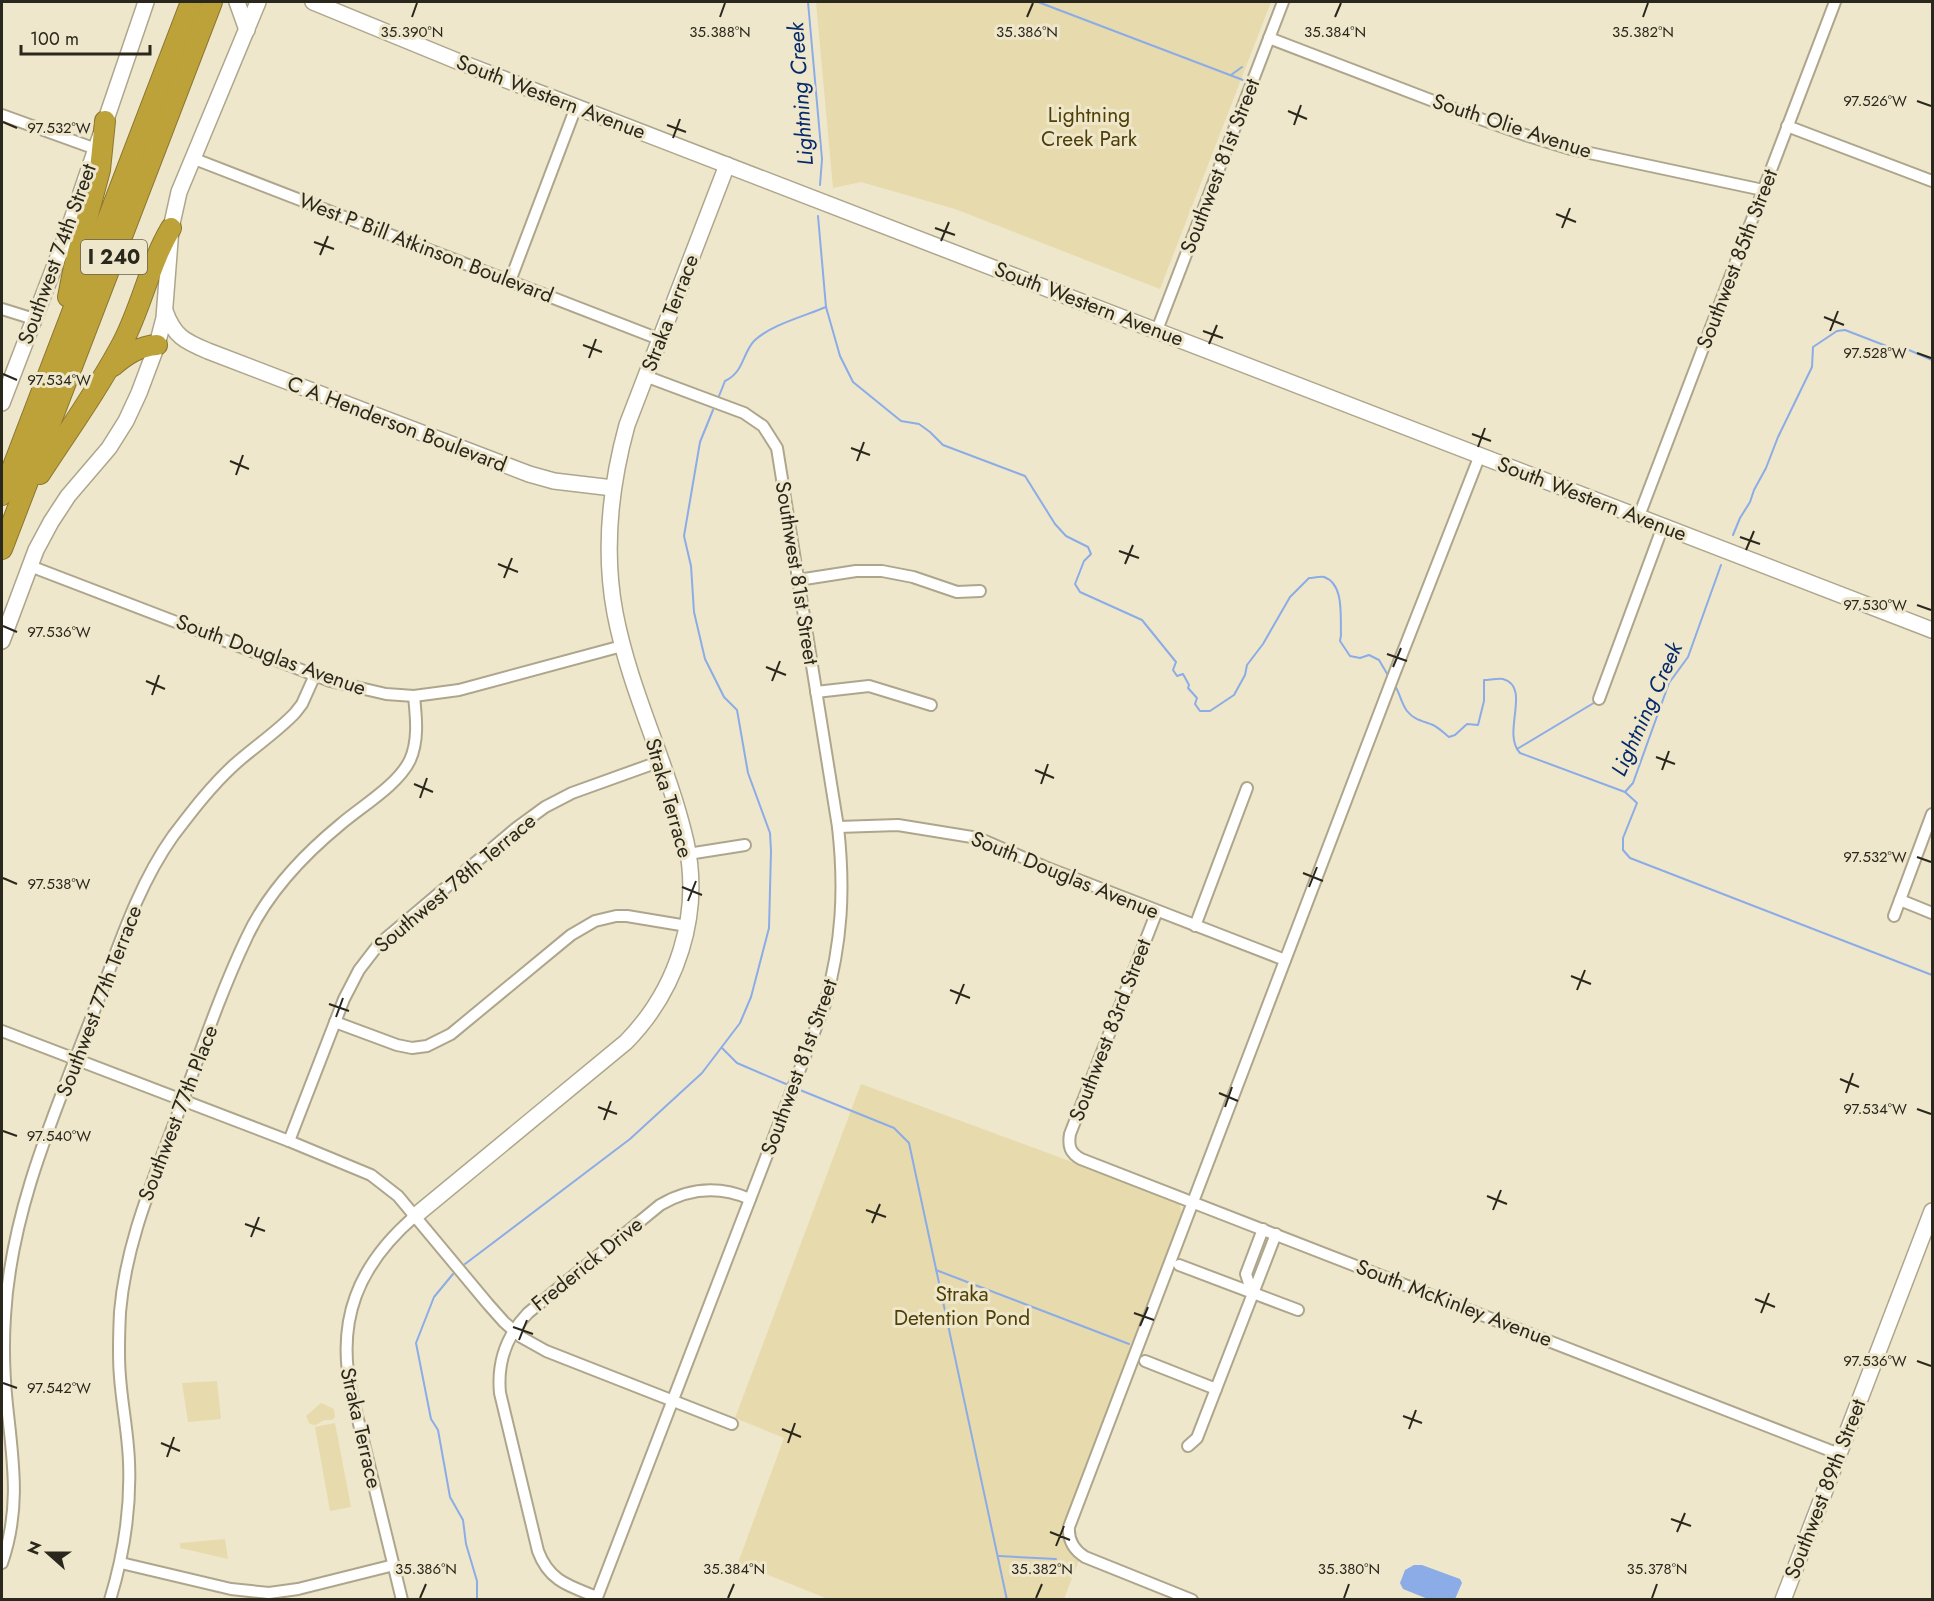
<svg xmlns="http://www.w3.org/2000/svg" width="1934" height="1601" font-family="Jost,sans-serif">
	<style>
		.green { fill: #e7daac }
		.water { fill: #8bace7 }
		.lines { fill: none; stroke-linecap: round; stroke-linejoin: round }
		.stream { stroke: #8bace7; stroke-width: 2 }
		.street-casing { stroke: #aea68c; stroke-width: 14 }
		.secondary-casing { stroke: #aea68c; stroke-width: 18 }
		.highway-casing { stroke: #8a7730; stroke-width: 22 }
		.street { stroke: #fff; stroke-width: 10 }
		.secondary { stroke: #fff; stroke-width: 15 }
		.highway { stroke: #bda23a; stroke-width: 20 }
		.ticks { fill: none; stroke: #2a271c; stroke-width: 2 }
		.labels { text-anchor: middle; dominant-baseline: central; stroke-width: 6; stroke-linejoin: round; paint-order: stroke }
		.shield { fill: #efe7cb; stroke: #656150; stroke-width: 1.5 }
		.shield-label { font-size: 20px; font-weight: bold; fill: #2a271c }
		.street-label { font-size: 21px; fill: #2a271c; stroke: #efe7cb }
		.park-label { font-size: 21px; fill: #4e4006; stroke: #efe7cb }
		.water-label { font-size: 22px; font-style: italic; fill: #052a6c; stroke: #efe7cb }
		.ticks-label { font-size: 15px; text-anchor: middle; fill: #2a271c; stroke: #efe7cb; stroke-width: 6; stroke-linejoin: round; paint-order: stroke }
	</style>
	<rect width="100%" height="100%" fill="#efe7cb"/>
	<g class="green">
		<polygon points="816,2 1271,2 1160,289 955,209 861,182 833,188"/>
		<path d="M 861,1084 L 1175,1200 L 1180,1205 L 1182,1215 L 1063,1528 C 1064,1542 1069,1551 1079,1560 L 1064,1599 L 828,1599 L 738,1563 L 784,1438 L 735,1418 Z"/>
		<polygon points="217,1381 221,1419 188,1422 182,1383"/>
		<path d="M 321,1403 L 334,1409 L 335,1417 L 332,1420 C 329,1420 327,1420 325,1420 C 318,1422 317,1428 309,1423 L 306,1416 Z"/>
		<polygon points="335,1423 351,1507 330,1511 315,1427"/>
		<polygon points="225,1539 228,1559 180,1548 180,1543"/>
	</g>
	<polygon class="water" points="1414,1565 1422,1565 1460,1579 1462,1583 1455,1599 1428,1599 1403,1589 1400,1583 1405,1570"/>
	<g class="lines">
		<g class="stream">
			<polyline points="808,2 822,159 820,185"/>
			<polyline points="1038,2 1243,80"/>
			<polyline points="1231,75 1242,67"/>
			<path d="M 818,216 L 826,307 L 840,356 L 853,382 L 901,421 L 919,424 L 930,432 L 943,445 L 1025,476 L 1055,524 L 1066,536 L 1088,547 L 1091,554 L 1084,561 L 1075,584 L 1080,592 L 1142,620 L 1176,662 L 1173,670 L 1177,676 L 1183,674 L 1189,685 L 1188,688 L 1197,698 L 1195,704 L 1200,711 L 1210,711 L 1234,695 L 1245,675 L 1247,665 L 1263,644 L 1290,597 L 1309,578 C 1313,578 1320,576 1324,577 C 1345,584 1340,619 1341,635 L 1340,641 L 1350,656 L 1360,658 L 1369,655 L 1379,660 L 1389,677"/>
			<path d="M 719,396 L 725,381 C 744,372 742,354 754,341 C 770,325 805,316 826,307"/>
			<polyline points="1733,535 1740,518 1750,502 1754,490 1766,468 1778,437 1812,367 1813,347 1837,331 1845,330 1889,347 1903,351 1909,350 1932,360"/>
			<path d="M 1394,684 C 1400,693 1401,703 1407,711 C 1414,720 1423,721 1433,725 C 1439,728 1444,733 1449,737 L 1455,735 L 1467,724 L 1478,725 L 1484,701 L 1484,680 C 1489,680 1498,678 1503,679 C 1532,687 1501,733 1520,753 L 1625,792 L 1637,803 L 1623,838 L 1623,850 L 1630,858 L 1932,975"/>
			<polyline points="1517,749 1597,701"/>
			<polyline points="1625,792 1633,783 1669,683 1688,657 1721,565"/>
			<polyline points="722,1048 737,1063 786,1084"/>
			<polyline points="800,1090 894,1128 909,1143 1007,1600"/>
			<polyline points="465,1264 630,1139 702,1073 740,1023 751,997 769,928 771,851 770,833 748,773 737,710 724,697 705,659 694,612 691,566 684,536 700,442 713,410"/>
			<polyline points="936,1270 1129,1344"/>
			<polyline points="453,1274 434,1297 416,1343 431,1419 438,1430 450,1497 463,1520 466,1544 477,1581 477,1600"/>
			<polyline points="999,1556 1056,1559"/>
		</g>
		<defs>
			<g id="street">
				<polyline points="1269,38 1475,117 1525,135 1571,149 1763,190"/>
				<polyline points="2,115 96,149"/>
				<polyline points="1787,126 1932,181"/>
				<polyline points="192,158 659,339"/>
				<polyline points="510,281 576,107"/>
				<polyline points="2,309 34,319"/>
				<polyline points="1157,330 1283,2"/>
				<polyline points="1639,516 1835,2"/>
				<polyline points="30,566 330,681 386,694 414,696 459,690 622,646"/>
				<polyline points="798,580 856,571 882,571 913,577 957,592 980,591"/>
				<polyline points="816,692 869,686 931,705"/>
				<polyline points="1599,699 1663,526"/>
				<polyline points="838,827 898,825 978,838 1045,867 1285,960"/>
				<polyline points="688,854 745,845"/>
				<polyline points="1900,900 1932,913"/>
				<path d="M 1157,911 L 1070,1134 C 1068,1146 1070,1153 1081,1159 L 1839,1454"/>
				<polyline points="1894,916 1932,814"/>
				<polyline points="1195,926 1247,788"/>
				<polyline points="335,1022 397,1045 412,1048 427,1046 451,1034 571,935 595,921 616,916 627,916 687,926"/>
				<polyline points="2,1031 289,1141 371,1175 398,1196 488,1304 504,1322 521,1337 546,1351 732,1424"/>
				<polyline points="289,1141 344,999 359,970 379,944 515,829 545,807 572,793 661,761"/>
				<polyline points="1179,1265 1298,1310"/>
				<polyline points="1252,1293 1246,1274 1263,1229"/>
				<polyline points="1145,1361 1216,1389"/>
				<polyline points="1188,1446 1197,1438 1276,1234"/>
				<path d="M 2,1563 C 21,1508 13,1461 7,1405 C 4,1376 3,1346 5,1316 C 11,1209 56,1110 94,1011 C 117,952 136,888 173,836 C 192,811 211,786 234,765 C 254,747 277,732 295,713 L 302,704 L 315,675"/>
				<polyline points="121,1563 231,1589 269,1593 298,1589 394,1565"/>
				<path d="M 597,1597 C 569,1586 549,1581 538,1551 L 500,1393 C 497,1362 507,1335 528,1313 L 660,1205 C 689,1188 718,1185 750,1199"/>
				<path d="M 110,1600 C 124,1554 131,1509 129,1462 C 128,1433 122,1405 120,1377 C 118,1355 119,1334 120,1312 C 126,1242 153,1181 177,1116 C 199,1057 219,996 246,939 C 267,893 302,856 341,824 C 362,806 398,785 410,760 C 419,740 416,716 414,696"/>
				<path d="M 402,1600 L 352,1395 C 335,1321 358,1265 415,1216"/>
				<path d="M 596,1600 L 825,1004 C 842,942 845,890 838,827 L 777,448 L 763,426 L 744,413 L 645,376"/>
				<path d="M 1192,1600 L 1085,1557 C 1074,1550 1068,1540 1069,1527 L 1395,672 L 1480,455"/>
			</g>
			<g id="secondary">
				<polyline points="237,2 247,30"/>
				<polyline points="313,2 457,61 1932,630"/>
				<path d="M 165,311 C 174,336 184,341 208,351 L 529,474 L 554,481 L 613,488"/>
				<polyline points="2,403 68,231 146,2"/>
				<polyline points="2,641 36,550 51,522 68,496 109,448 126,421 139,393 157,345 164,318 171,228 179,192 258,2"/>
				<path d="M 415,1216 L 626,1042 C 677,990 702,915 686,842 C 668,764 630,692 615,613 C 603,549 610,487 627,425 L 727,165"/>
				<polyline points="1783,1600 1932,1211"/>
			</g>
			<g id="highway">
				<polyline points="68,297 74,267 100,170 105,121"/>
				<path d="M 113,366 C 126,355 139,346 157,345"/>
				<path d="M 40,474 C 68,431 99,388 123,342 C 142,305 150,263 171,228"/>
				<polyline points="2,495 191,2"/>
				<polyline points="2,549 212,2"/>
			</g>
		</defs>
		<use href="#street" class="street-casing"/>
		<use href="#secondary" class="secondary-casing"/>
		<use href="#highway" class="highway-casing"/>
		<use href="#street" class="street"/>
		<use href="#secondary" class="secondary"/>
		<use href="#highway" class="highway"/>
	</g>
	<path class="ticks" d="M 412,17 L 417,3M 720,17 L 725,3M 1027,17 L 1033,3M 1335,17 L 1341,3M 1643,17 L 1648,3M 1917,101 L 1931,106M 1288,111 L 1307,119M 3,122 L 17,128M 667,125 L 686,132M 1294,125 L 1301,105M 673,138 L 680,119M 1556,214 L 1576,222M 935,228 L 955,235M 1562,228 L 1570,208M 941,241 L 949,222M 314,242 L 334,249M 320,255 L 328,236M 1824,317 L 1844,325M 1203,331 L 1223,338M 1830,331 L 1838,311M 1209,344 L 1217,325M 583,345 L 602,352M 1917,353 L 1931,358M 589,358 L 596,339M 3,374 L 17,380M 1472,434 L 1491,441M 1478,447 L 1485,428M 851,448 L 870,455M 230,461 L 249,469M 857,461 L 864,442M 236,475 L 243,455M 1740,537 L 1760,544M 1746,550 L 1754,531M 1119,551 L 1139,558M 498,564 L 518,572M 1125,564 L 1133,545M 504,578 L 512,558M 1917,605 L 1931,610M 3,626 L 17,632M 1387,654 L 1407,661M 766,667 L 786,675M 1393,667 L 1401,648M 146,681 L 165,689M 772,681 L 780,661M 152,695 L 159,675M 1656,757 L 1675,764M 1035,770 L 1054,778M 1662,770 L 1669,751M 414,784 L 433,792M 1041,784 L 1048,764M 420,798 L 427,778M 1917,857 L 1931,862M 1303,873 L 1323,881M 3,878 L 17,884M 682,887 L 702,895M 1309,887 L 1317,867M 688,901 L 696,881M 1571,976 L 1591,984M 950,990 L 970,998M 1577,990 L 1585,970M 329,1004 L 349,1011M 956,1004 L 964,984M 336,1017 L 343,998M 1840,1079 L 1859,1087M 1219,1093 L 1238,1101M 1846,1093 L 1853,1073M 598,1107 L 617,1114M 1225,1107 L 1232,1087M 1917,1109 L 1931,1114M 604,1120 L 611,1101M 3,1131 L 17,1136M 1487,1196 L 1507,1204M 866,1210 L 886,1217M 1493,1210 L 1501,1190M 872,1223 L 880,1204M 245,1224 L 265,1231M 251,1237 L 259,1217M 1755,1299 L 1775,1307M 1134,1313 L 1154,1320M 1761,1313 L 1769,1293M 1140,1326 L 1148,1307M 513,1327 L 533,1334M 519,1340 L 527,1320M 1917,1361 L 1931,1366M 3,1383 L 17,1388M 1403,1416 L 1422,1423M 782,1429 L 801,1437M 1409,1429 L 1416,1410M 161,1443 L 180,1451M 788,1443 L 795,1423M 167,1457 L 174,1437M 1671,1519 L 1691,1526M 1050,1532 L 1070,1540M 1677,1532 L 1685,1513M 1056,1546 L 1064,1526M 420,1598 L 426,1584M 728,1598 L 734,1584M 1036,1598 L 1042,1584M 1344,1598 L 1349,1584M 1652,1598 L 1657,1584"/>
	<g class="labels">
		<rect class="shield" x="81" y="240" width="66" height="34" rx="4.5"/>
		<g class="shield-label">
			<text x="114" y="257">I 240</text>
		</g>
		<g class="street-label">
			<text transform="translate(551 97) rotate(21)">South Western Avenue</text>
			<text transform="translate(1512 126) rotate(18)">South Olie Avenue</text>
			<text transform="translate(1220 166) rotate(-69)">Southwest 81st Street</text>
			<text transform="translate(426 248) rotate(21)">West P Bill Atkinson Boulevard</text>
			<text transform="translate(57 254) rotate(-70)">Southwest 74th Street</text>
			<text transform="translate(1737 259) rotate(-69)">Southwest 85th Street</text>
			<text transform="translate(1089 304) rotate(21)">South Western Avenue</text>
			<text transform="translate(670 313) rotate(-69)">Straka Terrace</text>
			<text transform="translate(397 424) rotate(21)">C A Henderson Boulevard</text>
			<text transform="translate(1592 499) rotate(21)">South Western Avenue</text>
			<text transform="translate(797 573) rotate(81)">Southwest 81st Street</text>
			<text transform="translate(271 655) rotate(20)">South Douglas Avenue</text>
			<text transform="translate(669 798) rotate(74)">Straka Terrace</text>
			<text transform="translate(1065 875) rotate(22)">South Douglas Avenue</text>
			<text transform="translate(455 883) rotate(-40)">Southwest 78th Terrace</text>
			<text transform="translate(99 1001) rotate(-69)">Southwest 77th Terrace</text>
			<text transform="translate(1110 1030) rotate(-69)">Southwest 83rd Street</text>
			<text transform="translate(799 1067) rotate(-70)">Southwest 81st Street</text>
			<text transform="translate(178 1113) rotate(-69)">Southwest 77th Place</text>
			<text transform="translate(587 1264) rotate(-39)">Frederick Drive</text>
			<text transform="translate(1454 1303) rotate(21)">South McKinley Avenue</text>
			<text transform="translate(361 1428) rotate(77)">Straka Terrace</text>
			<text transform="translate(1825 1489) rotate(-69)">Southwest 89th Street</text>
		</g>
		<g class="park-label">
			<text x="1089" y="115">Lightning<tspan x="1089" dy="24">Creek Park</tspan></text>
			<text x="962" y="1294">Straka<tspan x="962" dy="24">Detention Pond</tspan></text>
		</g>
		<g class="water-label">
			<text transform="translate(800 94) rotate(-94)">Lightning Creek</text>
			<text transform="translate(1646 709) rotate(-66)">Lightning Creek</text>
		</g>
	</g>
	<g class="ticks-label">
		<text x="412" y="37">35.390°N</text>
		<text x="720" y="37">35.388°N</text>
		<text x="1027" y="37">35.386°N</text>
		<text x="1335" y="37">35.384°N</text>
		<text x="1643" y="37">35.382°N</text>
		<text x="1875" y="106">97.526°W</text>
		<text x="59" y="133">97.532°W</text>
		<text x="1875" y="358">97.528°W</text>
		<text x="59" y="385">97.534°W</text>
		<text x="1875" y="610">97.530°W</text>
		<text x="59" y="637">97.536°W</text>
		<text x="1875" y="862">97.532°W</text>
		<text x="59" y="889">97.538°W</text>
		<text x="1875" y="1114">97.534°W</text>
		<text x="59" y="1141">97.540°W</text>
		<text x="1875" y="1366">97.536°W</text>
		<text x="59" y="1393">97.542°W</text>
		<text x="426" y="1574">35.386°N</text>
		<text x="734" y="1574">35.384°N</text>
		<text x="1042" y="1574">35.382°N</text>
		<text x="1349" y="1574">35.380°N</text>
		<text x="1657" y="1574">35.378°N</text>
	</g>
	<rect width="1934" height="1601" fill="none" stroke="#2a271c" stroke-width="6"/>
	<g transform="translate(48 1553) rotate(291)" stroke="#efe7cb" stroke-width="4.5" paint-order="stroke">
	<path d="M0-4.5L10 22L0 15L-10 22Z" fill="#2a271c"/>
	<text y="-9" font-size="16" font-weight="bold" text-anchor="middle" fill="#2a271c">N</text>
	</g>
	<path d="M21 45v9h129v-9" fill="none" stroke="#2a271c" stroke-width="3"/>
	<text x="30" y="45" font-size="18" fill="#2a271c" stroke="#efe7cb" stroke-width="4.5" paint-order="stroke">100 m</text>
</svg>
